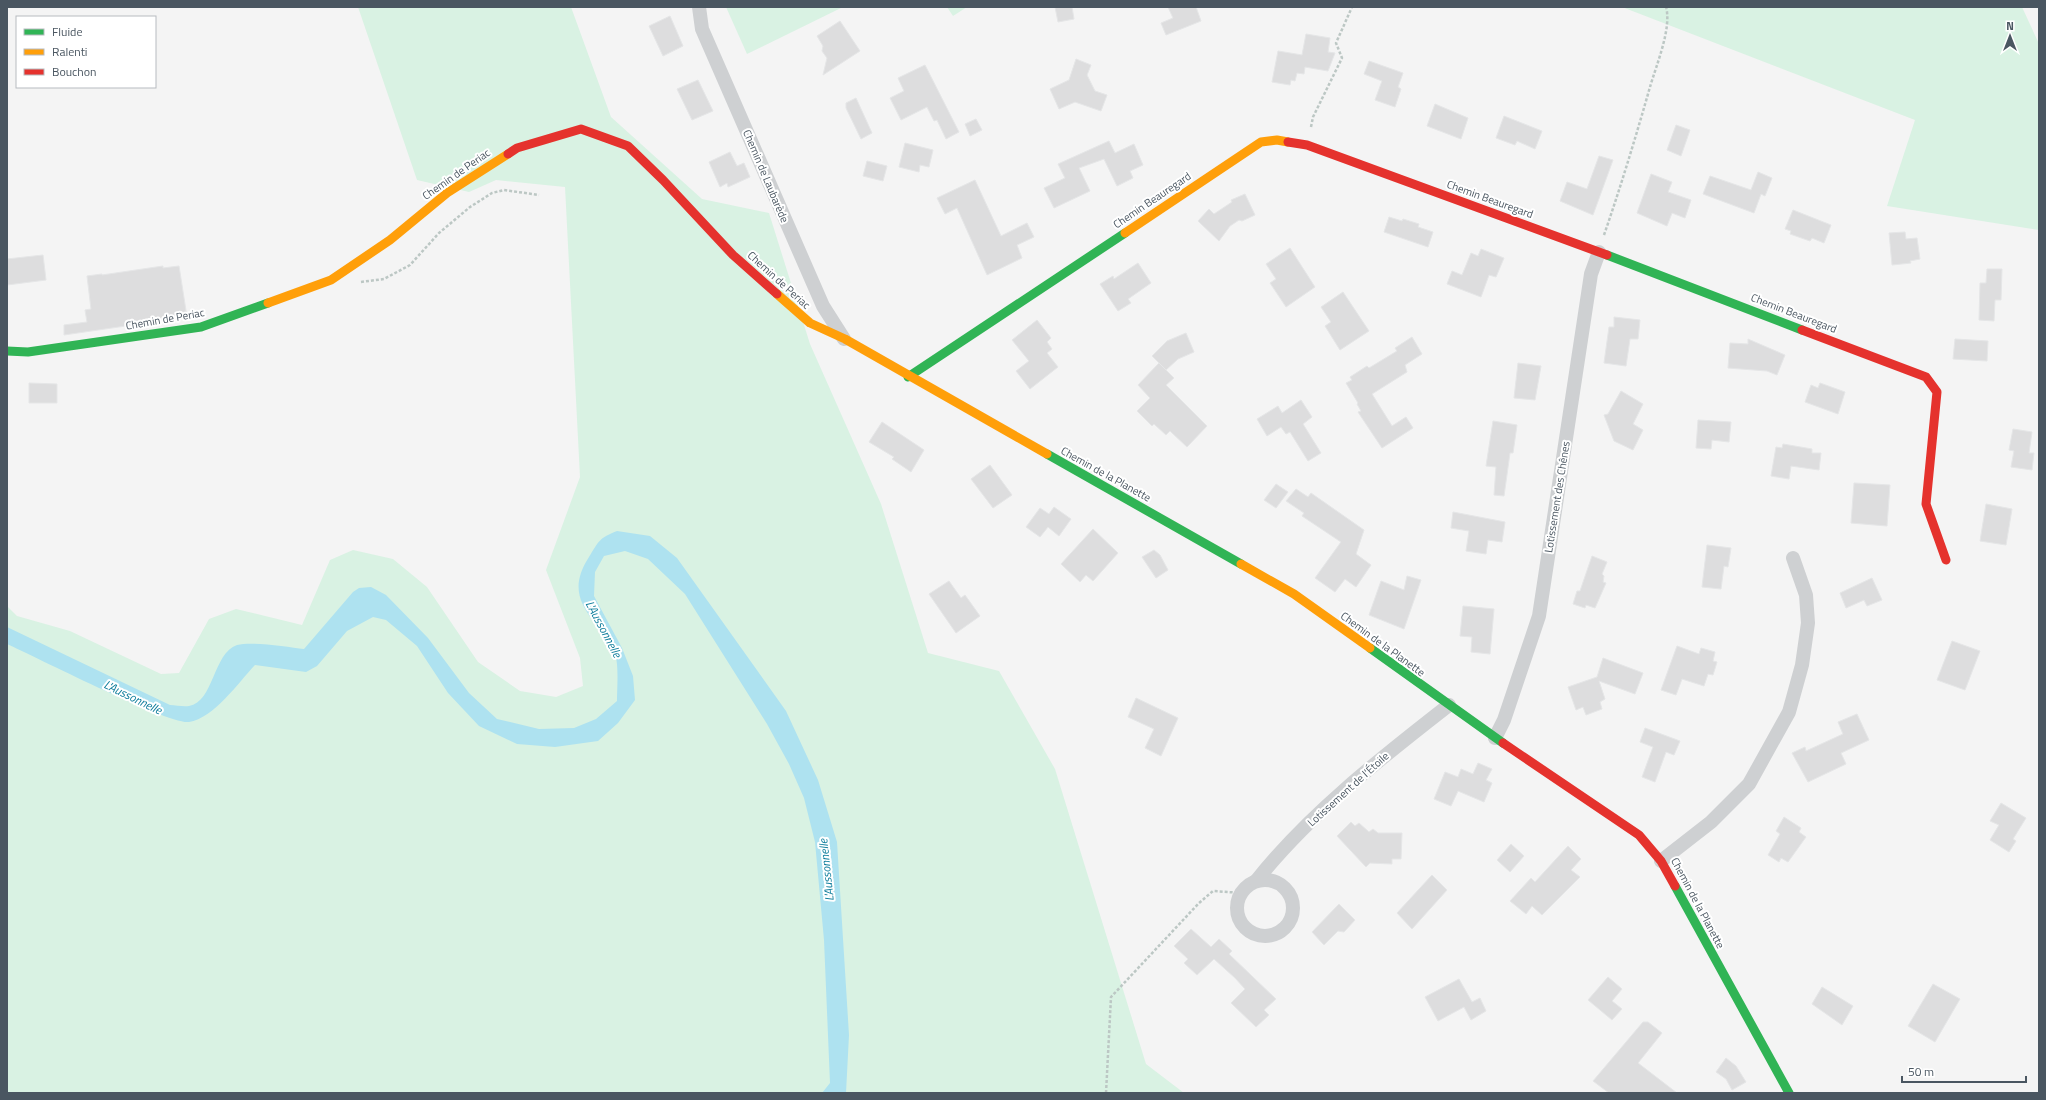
<svg xmlns="http://www.w3.org/2000/svg" width="2046" height="1100" font-family="'Titillium Web',sans-serif">
	<style>
		.green { fill: #d9f2e3 }
		.water { fill: #aee2f0 }
		.building { fill: #ddddde; stroke: #e5e6e7 }
		.lines { fill: none; stroke-linecap: round; stroke-linejoin: round }
		.path { stroke: #bcc7c4; stroke-width: 2.5; stroke-dasharray: 3 2; stroke-linecap: butt }
		.street { stroke: #ced0d2; stroke-width: 14 }
		.fast { stroke: #30b455; stroke-width: 9 }
		.slow { stroke: #ff9f0a; stroke-width: 9 }
		.jam { stroke: #e5322d; stroke-width: 9 }
		.labels { text-anchor: middle; dominant-baseline: central; stroke-width: 4; stroke-linejoin: round; paint-order: stroke }
		.street-label { font-size: 11px; fill: #4a5661; stroke: #fff }
		.water-label { font-size: 12px; font-style: italic; fill: #0c7c9b; stroke: #fff }
	</style>
	<rect width="100%" height="100%" fill="#f4f4f4"/>
	<g class="green">
		<polygon points="358,7 571,7 611,117 702,199 769,213 810,344 881,504 928,653 999,671 1055,769 1146,1064 1184,1093 7,1093 7,606 17,616 70,631 161,674 179,673 209,619 236,609 302,625 330,560 353,550 393,559 427,587 478,662 520,691 556,697 583,686 580,658 546,570 580,477 565,187 496,180 469,192 417,180"/>
		<polygon points="726,7 843,7 747,54"/>
		<polygon points="947,7 967,7 953,16"/>
		<polygon points="1622,7 2022,7 2039,44 2039,230 1887,206 1915,120"/>
	</g>
	<path class="water" d="M 617,531 L 650,536 L 677,558 L 786,711 L 818,780 L 837,842 L 849,1035 L 846,1093 L 822,1093 L 830,1083 L 824,940 L 815,842 L 804,798 L 789,764 L 767,724 L 685,594 L 648,559 L 625,551 L 604,556 L 595,572 L 594,596 L 622,648 L 633,676 L 635,700 L 618,723 L 598,741 L 555,747 L 517,744 L 479,726 L 448,693 L 417,646 L 386,620 L 373,617 L 347,631 L 317,666 L 306,672 L 255,665 C 238,683 214,718 189,722 C 169,725 34,656 7,644 L 7,627 L 170,705 C 176,705 183,707 189,706 C 214,702 213,653 237,645 C 252,641 288,647 304,649 L 353,592 L 359,588 L 371,587 L 386,595 L 428,638 L 469,693 L 497,719 L 539,729 L 574,728 L 596,719 L 617,701 C 617,689 619,664 615,655 C 599,618 560,602 589,557 C 599,541 599,538 617,531 Z"/>
	<g class="building">
		<polygon points="1055,7 1072,7 1074,19 1058,22"/>
		<polygon points="1168,7 1196,7 1201,21 1166,35 1161,23 1173,18"/>
		<polygon points="670,16 683,46 663,56 649,26"/>
		<polygon points="840,21 860,51 823,75 827,58 822,51 823,46 817,36"/>
		<polygon points="1306,34 1330,38 1328,52 1335,53 1328,71 1305,67 1304,74 1297,73 1295,81 1291,80 1290,85 1272,82 1278,51 1302,55"/>
		<polygon points="1076,59 1091,65 1087,75 1095,91 1107,95 1101,111 1075,102 1059,109 1050,89 1069,80"/>
		<polygon points="1369,61 1403,73 1398,87 1401,89 1395,107 1375,100 1382,81 1364,74"/>
		<polygon points="925,65 959,132 946,139 937,120 934,121 927,107 901,120 890,98 904,91 898,78"/>
		<polygon points="698,80 713,111 692,120 677,89"/>
		<polygon points="856,98 872,133 861,139 846,108 846,103"/>
		<polygon points="1435,104 1468,118 1461,139 1427,126"/>
		<polygon points="1504,116 1542,131 1535,149 1517,141 1515,145 1496,138"/>
		<polygon points="976,119 982,130 970,136 965,124"/>
		<polygon points="1676,125 1690,130 1681,156 1667,150"/>
		<polygon points="1109,141 1115,153 1134,144 1143,165 1130,171 1133,178 1117,186 1104,159 1079,168 1090,191 1054,208 1044,188 1065,178 1058,164"/>
		<polygon points="905,143 933,150 929,167 920,165 919,172 899,167"/>
		<polygon points="730,152 737,166 744,163 750,177 728,187 727,183 720,187 709,162"/>
		<polygon points="1599,156 1613,160 1593,215 1560,201 1567,182 1587,189"/>
		<polygon points="867,161 887,166 883,181 863,176"/>
		<polygon points="1758,172 1772,178 1765,196 1761,194 1754,213 1703,194 1710,176 1751,190"/>
		<polygon points="1651,174 1672,182 1668,192 1691,200 1685,218 1672,213 1667,226 1637,213"/>
		<polygon points="975,180 1001,236 1027,223 1034,237 1017,245 1022,258 987,275 957,208 945,214 937,198"/>
		<polygon points="1245,194 1255,215 1242,221 1239,220 1230,226 1219,241 1198,221 1209,209 1214,214 1232,202 1231,200"/>
		<polygon points="1793,210 1831,225 1824,243 1812,238 1810,241 1790,234 1791,231 1785,229"/>
		<polygon points="1389,217 1402,221 1403,219 1419,224 1418,227 1433,232 1428,247 1384,232"/>
		<polygon points="1905,232 1906,239 1917,238 1920,259 1910,261 1911,263 1892,265 1889,233"/>
		<polygon points="1290,248 1315,287 1286,307 1270,283 1276,279 1266,264"/>
		<polygon points="1481,249 1504,258 1496,277 1489,275 1481,297 1447,284 1452,271 1462,275 1471,253 1478,256"/>
		<polygon points="43,255 46,280 7,285 7,259"/>
		<polygon points="1138,263 1151,283 1128,299 1131,303 1118,311 1100,284 1113,276 1114,279"/>
		<polygon points="163,266 163,268 179,266 187,317 64,335 64,325 87,322 85,310 91,309 87,276 102,274 102,275"/>
		<polygon points="1987,269 2002,269 2001,300 1995,300 1994,321 1979,320 1980,283 1986,283"/>
		<polygon points="1343,292 1369,331 1340,350 1325,326 1331,322 1321,307"/>
		<polygon points="1614,317 1640,320 1638,339 1630,339 1626,366 1604,363 1609,327 1614,327"/>
		<polygon points="1037,320 1051,338 1047,342 1052,349 1047,353 1058,367 1030,389 1016,371 1029,361 1012,340"/>
		<polygon points="1186,333 1194,352 1178,359 1166,370 1152,356 1167,341"/>
		<polygon points="1412,337 1422,354 1405,365 1407,372 1372,394 1392,426 1406,417 1413,428 1382,448 1358,412 1361,411 1357,404 1358,403 1346,383 1352,380 1350,377 1367,366 1369,368 1397,351 1395,348"/>
		<polygon points="1748,339 1785,355 1777,375 1767,371 1728,368 1730,343 1748,344"/>
		<polygon points="1955,339 1988,341 1987,361 1953,359"/>
		<polygon points="1159,363 1174,378 1166,385 1207,426 1187,447 1170,431 1166,435 1154,424 1152,426 1137,411 1150,398 1138,385"/>
		<polygon points="1518,363 1541,366 1535,400 1514,398"/>
		<polygon points="29,383 57,384 57,403 29,403"/>
		<polygon points="1820,383 1845,392 1838,414 1805,402 1811,385 1818,388"/>
		<polygon points="1621,391 1643,404 1633,424 1643,430 1633,450 1614,441 1604,415 1608,414"/>
		<polygon points="1301,400 1312,417 1303,424 1321,453 1308,461 1290,432 1286,434 1281,427 1267,436 1257,419 1278,406 1282,413"/>
		<polygon points="1698,420 1731,422 1729,442 1712,440 1711,449 1696,448"/>
		<polygon points="1493,421 1517,425 1513,453 1510,453 1504,496 1494,495 1496,467 1486,466"/>
		<polygon points="882,422 924,450 911,472 892,459 894,457 869,442"/>
		<polygon points="2013,429 2032,432 2029,453 2034,453 2032,470 2011,467 2014,451 2009,450"/>
		<polygon points="1783,444 1812,449 1812,453 1821,453 1819,470 1791,466 1789,479 1771,476 1776,447 1782,448"/>
		<polygon points="990,465 1012,495 993,508 971,479"/>
		<polygon points="1854,483 1890,485 1887,526 1851,523"/>
		<polygon points="1276,484 1288,492 1276,508 1264,500"/>
		<polygon points="1296,489 1308,497 1311,493 1364,530 1356,554 1371,565 1356,587 1345,579 1335,592 1315,578 1341,542 1302,516 1304,513 1286,501"/>
		<polygon points="1986,504 2012,509 2006,545 1980,541"/>
		<polygon points="1054,507 1071,519 1059,536 1048,527 1040,537 1026,527 1040,508 1049,514"/>
		<polygon points="1453,512 1505,522 1502,542 1488,540 1486,554 1466,551 1469,531 1451,528"/>
		<polygon points="1093,529 1118,553 1093,581 1086,575 1080,582 1061,564"/>
		<polygon points="1707,545 1731,548 1728,567 1724,566 1721,589 1702,587"/>
		<polygon points="1154,550 1160,555 1168,570 1156,578 1142,557"/>
		<polygon points="1592,556 1607,562 1602,574 1604,576 1603,582 1606,583 1595,608 1586,605 1585,608 1573,604 1577,591 1580,591"/>
		<polygon points="1407,576 1421,580 1404,629 1369,615 1381,581 1404,590"/>
		<polygon points="1872,578 1882,600 1867,606 1864,600 1846,608 1840,593"/>
		<polygon points="949,581 961,598 965,595 980,616 956,633 929,594"/>
		<polygon points="1463,606 1494,609 1490,654 1471,652 1472,637 1460,636"/>
		<polygon points="1952,641 1980,651 1965,690 1937,680"/>
		<polygon points="1677,646 1699,654 1701,648 1715,652 1713,661 1717,662 1713,675 1708,674 1704,686 1682,679 1676,695 1661,690"/>
		<polygon points="1603,658 1643,673 1635,694 1599,681 1605,699 1600,702 1602,709 1586,715 1583,707 1576,710 1568,687 1597,677"/>
		<polygon points="1136,698 1178,718 1161,756 1145,748 1154,729 1128,717"/>
		<polygon points="1857,714 1869,740 1841,753 1846,764 1808,782 1792,753 1805,747 1806,751 1843,734 1838,722"/>
		<polygon points="1645,728 1680,741 1674,755 1666,752 1655,782 1642,777 1653,747 1640,742"/>
		<polygon points="1478,763 1492,769 1486,780 1492,783 1484,802 1458,791 1451,806 1434,799 1445,772 1458,777 1461,769 1473,774"/>
		<polygon points="2001,803 2026,818 2013,839 2016,841 2009,852 1990,840 1999,825 1990,821"/>
		<polygon points="1784,817 1801,828 1799,832 1806,837 1788,862 1781,858 1779,862 1768,855 1780,834 1776,831"/>
		<polygon points="1351,822 1355,826 1359,823 1369,832 1373,829 1378,833 1402,833 1401,859 1392,859 1392,864 1370,863 1366,867 1337,836"/>
		<polygon points="1511,844 1524,856 1510,872 1497,860"/>
		<polygon points="1568,846 1581,859 1571,870 1580,877 1542,915 1532,906 1526,914 1510,901 1531,878 1535,882"/>
		<polygon points="1432,875 1447,890 1412,929 1397,913"/>
		<polygon points="1339,904 1355,920 1344,932 1338,931 1324,945 1312,932"/>
		<polygon points="1191,929 1211,947 1219,939 1232,951 1229,954 1276,999 1264,1010 1269,1015 1256,1027 1231,1003 1245,989 1235,978 1214,959 1197,975 1184,963 1188,959 1174,946"/>
		<polygon points="1608,977 1622,989 1612,1001 1622,1009 1612,1020 1588,1000"/>
		<polygon points="1459,979 1472,1002 1480,998 1486,1011 1471,1020 1464,1007 1438,1021 1425,997"/>
		<polygon points="1933,984 1960,999 1935,1042 1908,1026"/>
		<polygon points="1822,987 1853,1006 1842,1025 1812,1004"/>
		<polygon points="1643,1022 1648,1022 1662,1033 1638,1063 1677,1093 1609,1093 1593,1081"/>
		<polygon points="1726,1058 1736,1066 1746,1082 1732,1090 1726,1079 1716,1072"/>
	</g>
	<g class="lines">
		<g class="path">
			<polyline points="1311,127 1313,117 1342,58 1336,43 1352,7"/>
			<path d="M 1604,235 C 1621,186 1636,136 1650,87 C 1656,66 1672,28 1666,7"/>
			<polyline points="361,282 384,279 410,265 439,233 470,207 492,193 504,190 539,195"/>
			<polyline points="1106,1093 1111,997 1199,903 1213,891 1242,893"/>
		</g>
		<g class="street">
			<polyline points="699,7 702,29 823,306 844,339"/>
			<polyline points="1495,738 1504,720 1539,616 1591,274 1599,252"/>
			<polyline points="1661,861 1711,822 1749,784 1789,712 1802,665 1808,623 1806,595 1793,558"/>
			<circle cx="1265" cy="908" r="28"/>
			<path d="M 1256,881 C 1309,814 1381,758 1449,705"/>
		</g>
		<g class="fast">
			<polyline points="1607,255 1802,330"/>
			<polyline points="7,351 28,352 201,327 268,303"/>
			<polyline points="908,377 1125,233"/>
			<polyline points="1047,454 1241,564"/>
			<polyline points="1370,648 1503,743"/>
			<polyline points="1675,886 1789,1093"/>
		</g>
		<g class="slow">
			<polyline points="1125,233 1261,142 1277,140 1288,142"/>
			<polyline points="777,294 810,323 845,339 1047,454"/>
			<polyline points="268,303 331,280 390,240 447,193 508,154"/>
			<polyline points="1241,564 1294,594 1370,648"/>
		</g>
		<g class="jam">
			<polyline points="1288,142 1307,145 1607,255"/>
			<polyline points="508,154 517,148 581,129 628,146 663,180 733,255 777,294"/>
			<polyline points="1802,330 1926,377 1937,392 1926,504 1946,560"/>
			<polyline points="1503,743 1639,835 1661,861 1675,886"/>
		</g>
	</g>
	<g class="labels">
		<g class="street-label">
			<text transform="translate(456 174) rotate(-35)">Chemin de Periac</text>
			<text transform="translate(766 176) rotate(67)">Chemin de Laubarède</text>
			<text transform="translate(1490 199) rotate(20)">Chemin Beauregard</text>
			<text transform="translate(1152 200) rotate(-34)">Chemin Beauregard</text>
			<text transform="translate(779 280) rotate(42)">Chemin de Periac</text>
			<text transform="translate(1794 313) rotate(21)">Chemin Beauregard</text>
			<text transform="translate(165 319) rotate(-10)">Chemin de Periac</text>
			<text transform="translate(1106 474) rotate(29)">Chemin de la Planette</text>
			<text transform="translate(1557 497) rotate(-81)">Lotissement des Chênes</text>
			<text transform="translate(1383 644) rotate(36)">Chemin de la Planette</text>
			<text transform="translate(1348 789) rotate(-42)">Lotissement de l'Étoile</text>
			<text transform="translate(1698 903) rotate(62)">Chemin de la Planette</text>
		</g>
		<g class="water-label">
			<text transform="translate(604 629) rotate(62)">L'Aussonnelle</text>
			<text transform="translate(133 697) rotate(26)">L'Aussonnelle</text>
			<text transform="translate(826 870) rotate(-96)">L'Aussonnelle</text>
		</g>
	</g>
	<rect width="2046" height="1100" fill="none" stroke="#4a5661" stroke-width="16"/>
	<rect x="16" y="16" width="140" height="72" fill="#ffffff" stroke="#b7bbc0"/>
	<rect x="24" y="29" width="20" height="6" fill="#30b455" stroke="#b7bbc0"/>
	<text x="52" y="36" font-size="12" fill="#4a5661">Fluide</text>
	<rect x="24" y="49" width="20" height="6" fill="#ff9f0a" stroke="#b7bbc0"/>
	<text x="52" y="56" font-size="12" fill="#4a5661">Ralenti</text>
	<rect x="24" y="69" width="20" height="6" fill="#e5322d" stroke="#b7bbc0"/>
	<text x="52" y="76" font-size="12" fill="#4a5661">Bouchon</text>
	<g transform="translate(2010 36)" stroke="#ffffff" stroke-width="3" paint-order="stroke">
	<path d="M0-3L7 15L0 10L-7 15Z" fill="#4a5661"/>
	<text y="-6" font-size="11" font-weight="bold" text-anchor="middle" fill="#4a5661">N</text>
	</g>
	<path d="M1902 1076v6h124v-6" fill="none" stroke="#4a5661" stroke-width="2"/>
	<text x="1908" y="1076" font-size="12" fill="#4a5661" stroke="#ffffff" stroke-width="3" paint-order="stroke">50 m</text>
</svg>
